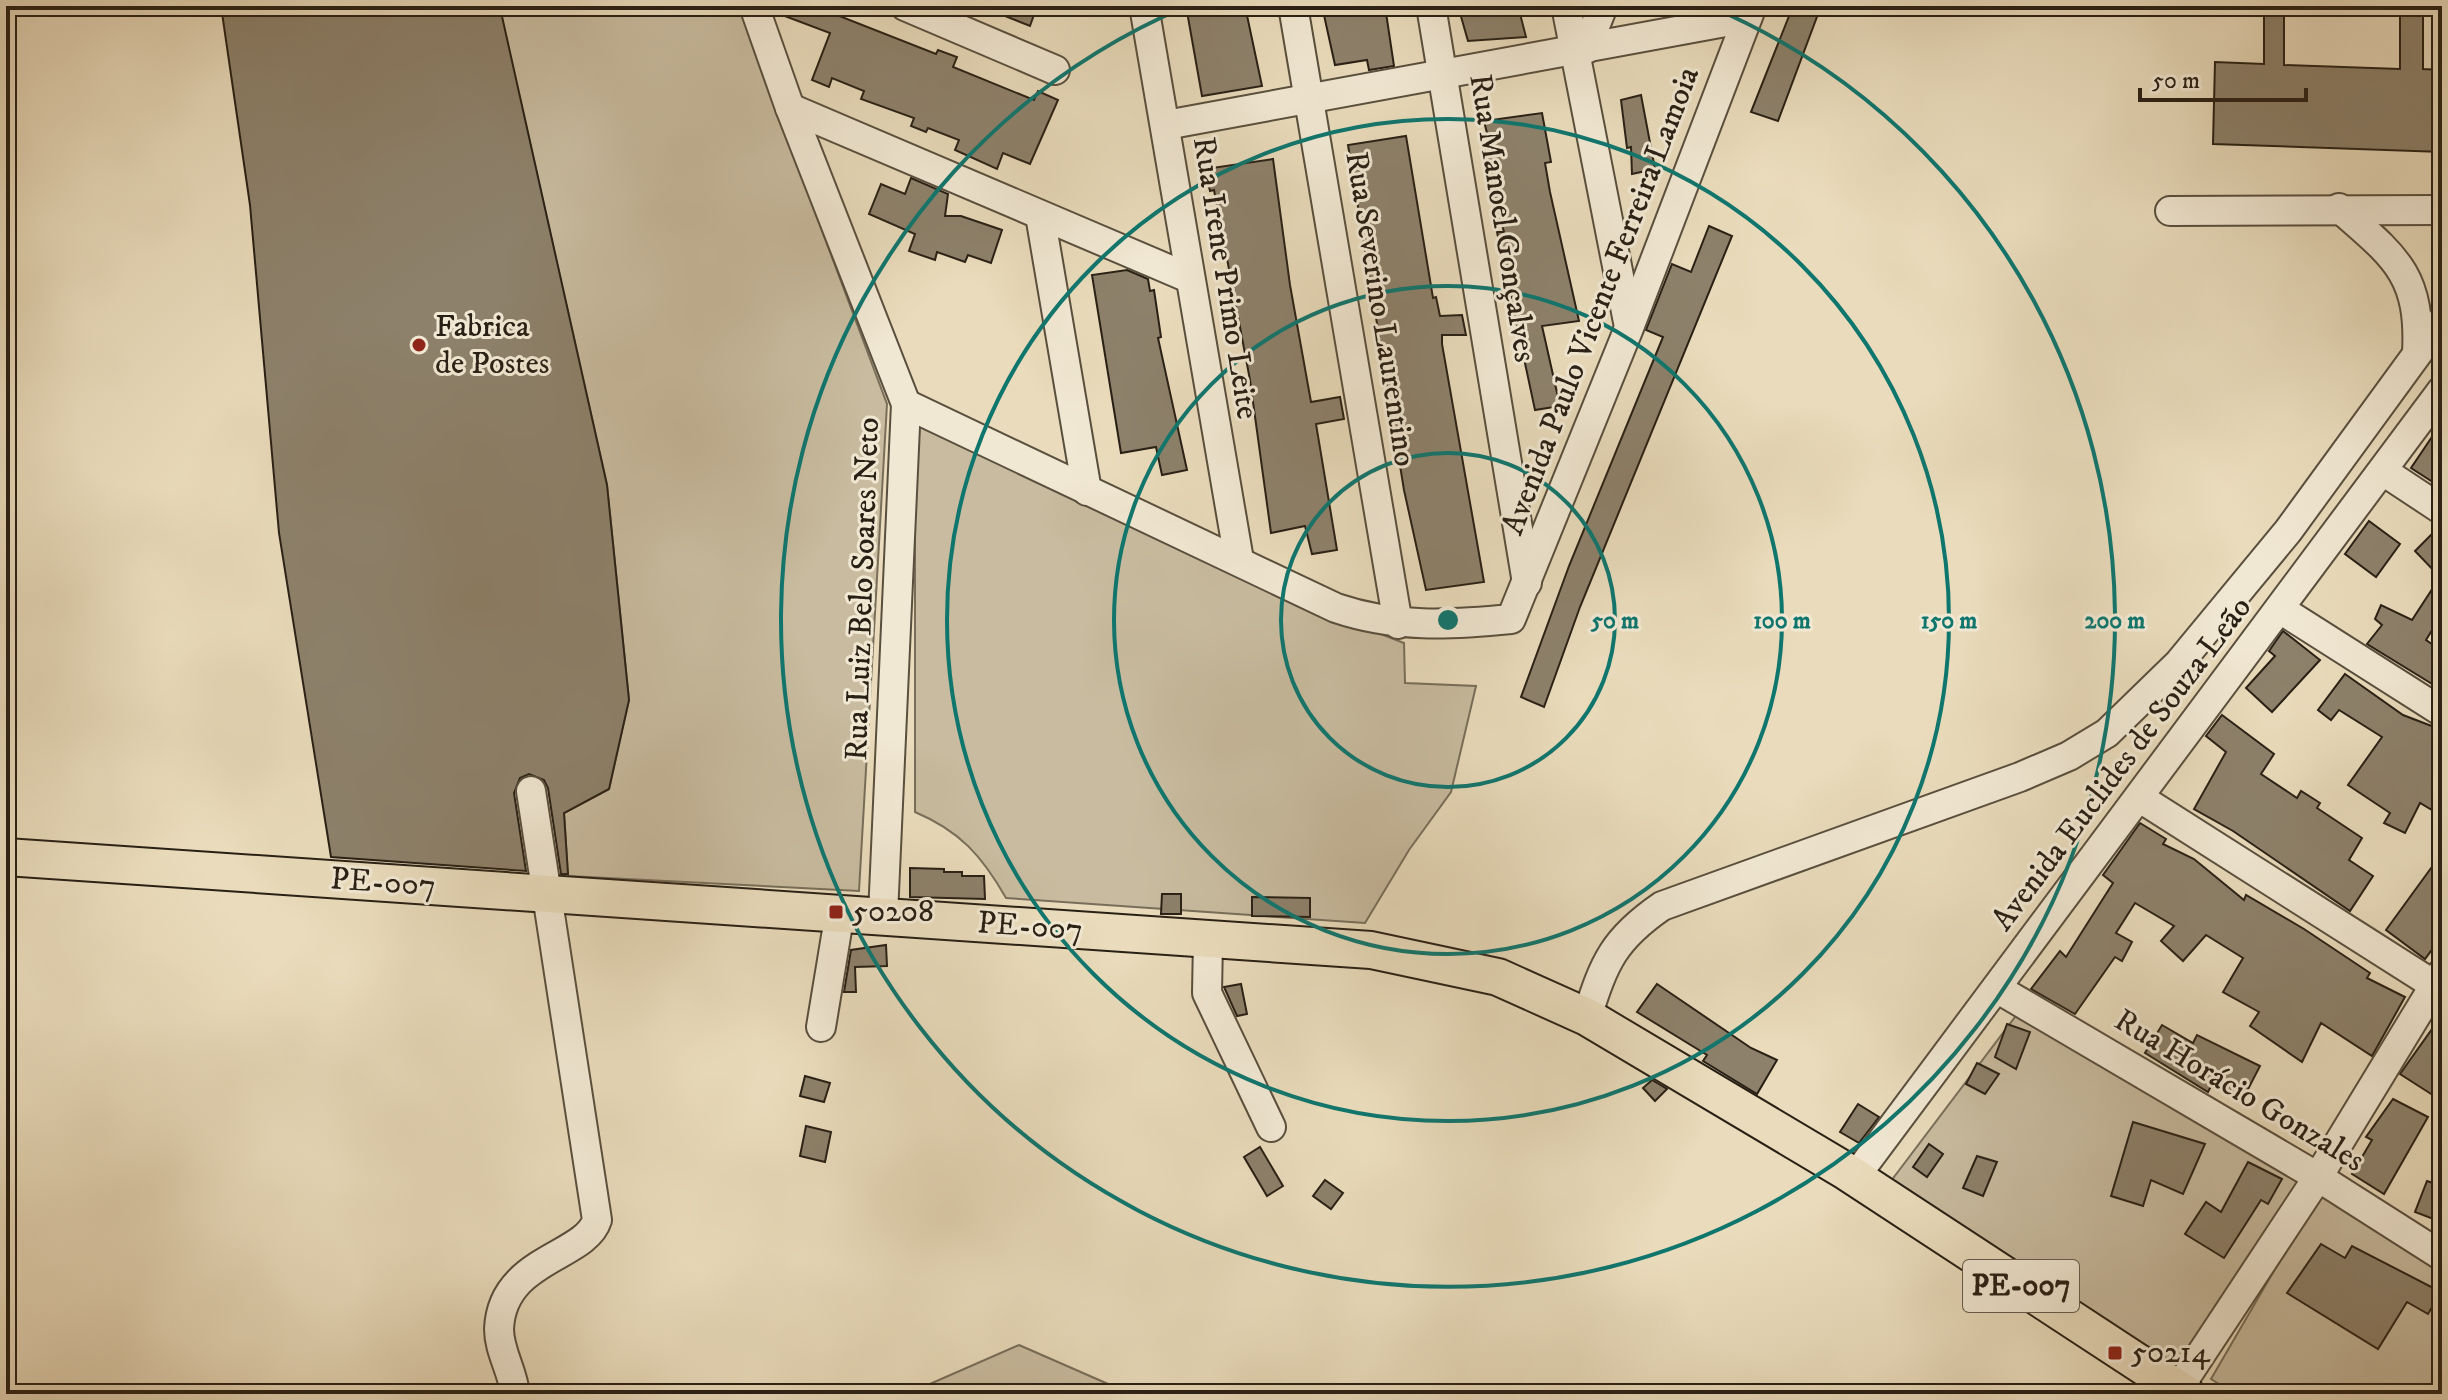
<svg xmlns="http://www.w3.org/2000/svg" width="2448" height="1400" font-family="'IM FELL DW Pica',serif">
	<style>
		.green { fill: #c8bb9f; stroke: #786e5a; stroke-width: 2 }
		.building { fill: #8d816b; stroke: #292015; stroke-width: 2 }
		.lines { fill: none; stroke-linecap: round; stroke-linejoin: round }
		.minor-casing { stroke: #594f3e; stroke-width: 32 }
		.major-casing { stroke: #292015; stroke-width: 40 }
		.minor { stroke: #f1e8d3; stroke-width: 28 }
		.major { stroke: #e9dbbb; stroke-width: 36 }
		.ring { fill: none; stroke: #0f766e; stroke-width: 4 }
		.poi-dot { fill: #8f2418; stroke: #f1e8d3; stroke-width: 3 }
		.labels { text-anchor: middle; dominant-baseline: central; stroke-width: 6; stroke-linejoin: round; paint-order: stroke }
		.shield { fill: #f1e8d3; stroke: #655c4e; stroke-width: 2 }
		.shield-label { font-size: 30px; font-weight: bold; fill: #292015 }
		.street-label { font-size: 32px; fill: #292015; stroke: #f1e8d3 }
		.poi-label { font-size: 32px; fill: #292015; stroke: #f1e8d3; text-anchor: start }
		.centre { fill: #0f766e; stroke: #f1e8d3; stroke-width: 4 }
		.ring-label { font-size: 24px; text-anchor: middle; font-weight: bold; fill: #0f766e; stroke: #f1e8d3; stroke-width: 6; stroke-linejoin: round; paint-order: stroke }
	</style>
	<rect width="100%" height="100%" fill="#e9dbbb"/>
	<filter id="stains"><feTurbulence type="fractalNoise" baseFrequency=".0025" numOctaves="4"/><feColorMatrix values="0 0 0 0 .2 0 0 0 0 .09 0 0 0 0 .02 0 0 0 .5 -.17"/></filter>
	<radialGradient id="worn" r=".72"><stop offset=".6" stop-color="#630" stop-opacity="0"/><stop offset="1" stop-color="#630" stop-opacity=".3"/></radialGradient>
	<g class="green">
		<polygon points="499,6 742,6 770,92 887,404 859,891 568,876 564,813 609,789 629,700 607,485"/>
		<path d="M 915,421 C 1076,501 1236,580 1404,643 L 1405,683 L 1476,686 L 1451,792 L 1409,850 L 1365,923 L 1006,898 C 982,856 960,831 915,812 Z"/>
		<polygon points="2018,1013 2300,1180 2178,1372 1891,1181"/>
		<polygon points="2321,1190 2442,1269 2442,1394 2235,1394 2211,1379"/>
		<polygon points="1019,1345 1131,1394 907,1394"/>
	</g>
	<g class="building">
		<polygon points="221,6 499,6 501,12 607,485 629,700 609,789 564,813 568,874 561,874 548,788 544,780 529,774 520,778 514,793 526,871 331,857 279,533 250,205"/>
		<polygon points="772,6 814,6 936,54 938,50 957,57 953,67 1034,100 1038,91 1058,100 1030,164 1003,153 997,169 955,150 959,140 928,128 926,132 911,126 914,118 861,99 864,91 832,78 829,87 812,80 830,33 774,12"/>
		<polygon points="980,6 1037,6 1030,26"/>
		<polygon points="1186,6 1245,6 1262,86 1202,96"/>
		<polygon points="1322,6 1385,6 1394,66 1369,70 1367,60 1335,65"/>
		<polygon points="1458,6 1518,6 1526,37 1468,41"/>
		<polygon points="1793,6 1821,6 1778,121 1751,112"/>
		<polygon points="2264,6 2284,6 2284,65 2400,69 2400,6 2423,6 2423,69 2442,70 2442,152 2213,144 2215,62 2264,64"/>
		<polygon points="1641,95 1655,169 1632,174 1631,147 1627,148 1621,100"/>
		<polygon points="1542,113 1551,162 1545,163 1550,192 1579,321 1542,326 1560,406 1535,410 1497,232 1504,232 1489,179 1494,179 1486,150 1491,149 1484,121"/>
		<polygon points="1406,136 1433,298 1436,297 1440,316 1462,315 1466,335 1442,335 1442,344 1484,582 1426,590 1404,490 1348,145"/>
		<polygon points="1273,159 1290,285 1311,402 1340,397 1344,419 1316,424 1337,550 1312,554 1305,526 1271,533 1250,380 1214,190 1210,191 1205,169"/>
		<polygon points="911,178 948,194 945,216 961,216 1002,230 991,263 968,255 965,262 937,252 935,260 909,251 915,234 869,214 881,184 905,194"/>
		<polygon points="1709,226 1732,236 1580,607 1544,707 1521,697 1569,566 1663,337 1646,330 1672,264 1691,272"/>
		<polygon points="1127,270 1148,279 1150,291 1154,290 1161,337 1158,338 1187,470 1162,475 1156,447 1121,453 1092,275"/>
		<polygon points="2442,422 2442,488 2411,468"/>
		<polygon points="2369,521 2400,544 2376,577 2345,554"/>
		<polygon points="2432,534 2442,543 2442,614 2426,640 2442,651 2442,690 2367,644 2382,625 2375,619 2381,605 2412,620 2440,577 2415,551"/>
		<polygon points="2283,631 2320,660 2272,712 2246,688 2275,656 2269,651"/>
		<polygon points="2345,674 2403,715 2442,730 2442,765 2432,789 2442,796 2442,816 2420,803 2405,833 2384,823 2390,813 2348,785 2382,737 2339,710 2331,720 2318,710"/>
		<polygon points="2222,715 2274,754 2261,774 2297,798 2301,791 2320,803 2317,808 2362,838 2349,860 2373,876 2350,911 2233,831 2194,809 2226,752 2206,736"/>
		<polygon points="2140,823 2166,839 2163,844 2194,859 2244,900 2246,895 2304,929 2370,973 2367,978 2405,997 2372,1056 2321,1023 2302,1062 2250,1026 2259,1012 2223,992 2243,958 2206,935 2183,961 2161,941 2174,926 2135,903 2116,933 2132,942 2122,961 2115,957 2075,1014 2031,989 2060,951 2066,957 2113,883 2103,875"/>
		<polygon points="2442,853 2442,936 2425,959 2386,930"/>
		<polygon points="910,868 944,869 944,872 962,872 962,876 984,876 985,899 910,897"/>
		<polygon points="1162,894 1181,894 1181,914 1161,914"/>
		<polygon points="1252,897 1310,898 1310,917 1252,916"/>
		<polygon points="886,945 887,966 855,967 856,992 844,992 851,950"/>
		<polygon points="1241,984 1247,1014 1237,1016 1224,987"/>
		<polygon points="1657,984 1751,1048 1777,1060 1757,1094 1703,1061 1707,1055 1637,1012"/>
		<polygon points="2442,1015 2442,1101 2400,1074"/>
		<polygon points="2007,1024 2030,1032 2016,1069 1995,1057"/>
		<polygon points="2162,1025 2193,1043 2197,1035 2260,1066 2243,1099 2212,1084 2208,1092 2145,1053"/>
		<polygon points="1977,1063 1999,1074 1985,1094 1966,1084"/>
		<polygon points="805,1076 830,1083 824,1102 800,1096"/>
		<polygon points="1652,1080 1667,1089 1655,1101 1643,1088"/>
		<polygon points="2393,1099 2428,1117 2384,1194 2352,1174 2372,1140 2366,1137"/>
		<polygon points="1858,1104 1879,1117 1859,1143 1840,1132"/>
		<polygon points="2133,1122 2205,1144 2183,1194 2151,1180 2143,1206 2111,1196"/>
		<polygon points="806,1126 831,1132 825,1162 800,1156"/>
		<polygon points="1929,1144 1943,1154 1927,1177 1913,1167"/>
		<polygon points="1260,1147 1283,1186 1267,1196 1244,1157"/>
		<polygon points="1977,1156 1997,1162 1983,1196 1963,1188"/>
		<polygon points="2248,1162 2282,1179 2268,1204 2261,1200 2224,1258 2185,1234 2206,1202 2221,1212"/>
		<polygon points="1325,1180 1343,1193 1331,1209 1313,1196"/>
		<polygon points="2427,1181 2442,1186 2442,1204 2436,1220 2415,1212"/>
		<polygon points="2321,1244 2345,1258 2352,1246 2441,1292 2428,1314 2407,1302 2378,1349 2287,1293"/>
	</g>
	<g class="lines">
		<defs>
			<g id="minor">
				<polyline points="754,6 790,108 906,404 883,915"/>
				<polyline points="905,6 1055,70"/>
				<polyline points="1144,6 1239,560"/>
				<polyline points="1293,6 1398,624"/>
				<polyline points="1431,6 1527,583"/>
				<polyline points="1566,6 1629,327"/>
				<polyline points="1586,49 1603,6"/>
				<polyline points="790,108 1189,278"/>
				<polyline points="1166,125 1747,18"/>
				<path d="M 2339,208 C 2395,257 2421,274 2417,353"/>
				<polyline points="2170,211 2442,210"/>
				<polyline points="1040,215 1087,491"/>
				<path d="M 906,404 L 1336,608 C 1395,628 1450,625 1511,619 L 1629,328 L 1752,6"/>
				<polyline points="2383,471 2442,510"/>
				<polyline points="2280,609 2442,712"/>
				<polyline points="2140,798 2442,990"/>
				<polyline points="1208,941 1207,993 1271,1127"/>
				<polyline points="1998,989 2318,1177 2442,1256"/>
				<path d="M 1587,1017 C 1604,962 1614,939 1662,906 L 2020,777 L 2069,756 L 2107,733 L 2179,663 L 2288,531 L 2442,320"/>
				<polyline points="821,1027 840,912"/>
				<polyline points="1855,1177 2442,390"/>
				<polyline points="2178,1389 2318,1177 2442,973"/>
				<path d="M 515,1394 C 513,1371 499,1352 499,1329 C 502,1258 585,1258 597,1220 L 531,791"/>
			</g>
			<polyline id="major" points="6,857 1371,950 1498,977 1587,1017 1844,1170 2186,1394"/>
		</defs>
		<use href="#minor" class="minor-casing"/>
		<use href="#major" class="major-casing"/>
		<use href="#minor" class="minor"/>
		<use href="#major" class="major"/>
	</g>
	<g class="ring">
		<circle cx="1448" cy="620" r="167"/>
		<circle cx="1448" cy="620" r="334"/>
		<circle cx="1448" cy="620" r="501"/>
		<path d="M1709 6A667 667 0 1 1 1187 6"/>
	</g>
	<g class="poi-dot">
		<circle cx="419" cy="345" r="8"/>
		<rect x="828" y="904" width="16" height="16" rx="4"/>
		<rect x="2107" y="1345" width="16" height="16" rx="4"/>
	</g>
	<g class="labels">
		<rect class="shield" x="1963" y="1260" width="116" height="52" rx="6"/>
		<g class="shield-label">
			<text x="2021" y="1286">PE-007</text>
		</g>
		<g class="street-label">
			<text transform="translate(1502 218) rotate(81)">Rua Manoel Gonçalves</text>
			<text transform="translate(1225 278) rotate(81)">Rua Irene Primo Leite</text>
			<text transform="translate(1601 301) rotate(-69)">Avenida Paulo Vicente Ferreira Lamoia</text>
			<text transform="translate(1380 309) rotate(81)">Rua Severino Laurentino</text>
			<text transform="translate(863 589) rotate(-88)">Rua Luiz Belo Soares Neto</text>
			<text transform="translate(2122 764) rotate(-53)">Avenida Euclides de Souza Leão</text>
			<text transform="translate(383 883) rotate(4)">PE-007</text>
			<text transform="translate(1030 927) rotate(4)">PE-007</text>
			<text transform="translate(2239 1091) rotate(31)">Rua Horácio Gonzales</text>
		</g>
		<g class="poi-label">
			<text x="435" y="327">Fabrica<tspan x="435" dy="37">de Postes</tspan></text>
			<text x="852" y="912">50208</text>
			<text x="2131" y="1353">50214</text>
		</g>
	</g>
	<circle cx="1448" cy="620" r="12" class="centre"/>
	<g class="ring-label">
		<text x="1615" y="628">50 m</text>
		<text x="1782" y="628">100 m</text>
		<text x="1949" y="628">150 m</text>
		<text x="2115" y="628">200 m</text>
	</g>
	<rect width="2448" height="1400" fill="none" stroke="#e9dbbb" stroke-width="32"/>
	<rect x="8" y="8" width="2432" height="1384" fill="none" stroke="#292015" stroke-width="4"/>
	<rect x="16" y="16" width="2416" height="1368" fill="none" stroke="#292015" stroke-width="2"/>
	<path d="M2140 88v12h166v-12" fill="none" stroke="#292015" stroke-width="4"/>
	<text x="2152" y="88" font-size="24" fill="#292015" stroke="#f1e8d3" stroke-width="6" paint-order="stroke">50 m</text>
	<rect width="100%" height="100%" filter="url(#stains)"/>
	<rect width="100%" height="100%" fill="url(#worn)"/>
</svg>
